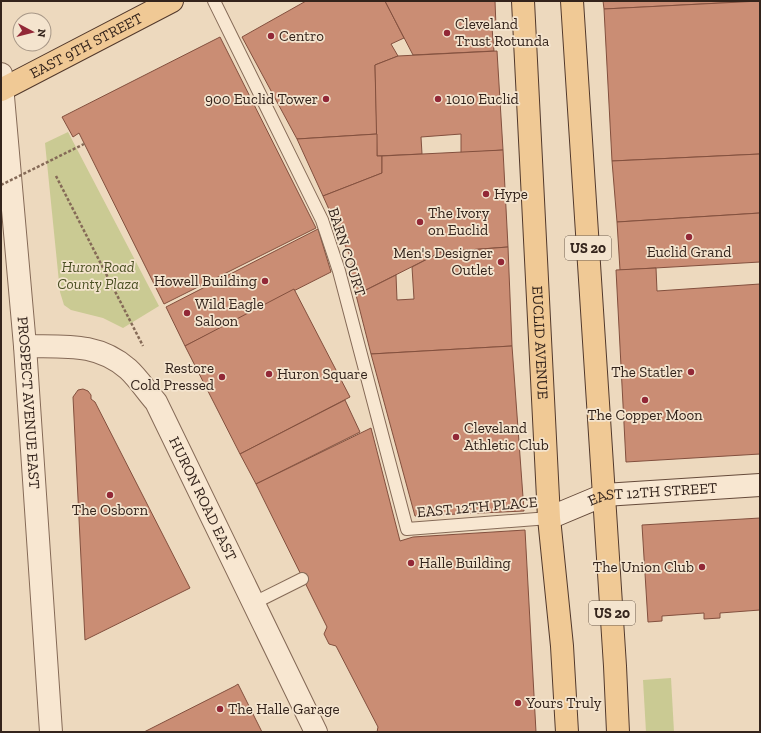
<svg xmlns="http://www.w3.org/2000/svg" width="761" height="733" viewBox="0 0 761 733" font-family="'Zilla Slab',serif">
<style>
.green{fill:#caca93}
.building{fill:#ca8d74;stroke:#83503e}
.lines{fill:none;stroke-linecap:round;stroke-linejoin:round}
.service-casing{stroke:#856a57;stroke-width:14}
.tertiary-casing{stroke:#856a57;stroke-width:24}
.secondary-casing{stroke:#664b3b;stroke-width:24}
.primary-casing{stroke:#52392c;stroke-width:24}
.path{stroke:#856a57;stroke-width:2.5;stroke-dasharray:3 2;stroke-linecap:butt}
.service{stroke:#f8e7d1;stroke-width:12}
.tertiary{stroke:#f8e7d1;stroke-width:22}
.secondary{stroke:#f8e7d1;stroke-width:22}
.primary{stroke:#f0c995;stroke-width:22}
.path-bridge{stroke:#856a57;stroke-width:2.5;stroke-dasharray:3 2;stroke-linecap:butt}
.poi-dot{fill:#922837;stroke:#f4e4ce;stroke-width:1.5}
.labels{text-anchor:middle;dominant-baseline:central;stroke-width:3.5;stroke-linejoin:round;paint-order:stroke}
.shield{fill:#f4e4ce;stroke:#6e5e51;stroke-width:1}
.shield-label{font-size:14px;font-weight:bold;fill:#34241c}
.poi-label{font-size:15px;fill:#34241c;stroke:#f4e4ce;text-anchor:start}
.street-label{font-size:15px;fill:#34241c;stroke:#f4e4ce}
.park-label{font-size:15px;font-style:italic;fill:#4b5023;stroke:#f4e4ce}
</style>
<rect width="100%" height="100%" fill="#edd9be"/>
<!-- green -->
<g class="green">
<polygon points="68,132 159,306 123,328 103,318 71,310 64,305 60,292 45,143"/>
<polygon points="671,678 674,732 646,732 643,680"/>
</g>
<!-- building -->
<g class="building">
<polygon points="306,1 385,1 404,38 391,44 398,56 375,65 377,134 297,139 242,37"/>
<polygon points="385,1 495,1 496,27 492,28 494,51 413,55"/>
<polygon points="603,1 760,1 604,9"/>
<polygon points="760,1 760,154 612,161 604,9"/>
<polygon points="220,37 316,228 164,304 79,133 73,137 62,117"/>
<polygon points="497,51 503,150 461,153 461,134 421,137 422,154 377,156 375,65 398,56"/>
<polygon points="377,134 377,156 382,156 382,173 323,196 297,139"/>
<polygon points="503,150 508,247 441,252 356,295 349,266 353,263 323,196 382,173 382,156"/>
<polygon points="760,154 760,213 617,222 612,161"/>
<polygon points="760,213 760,262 620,270 617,222"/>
<polygon points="318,229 331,272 185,346 166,307"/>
<polygon points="508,247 512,346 371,354 356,295 396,275 397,300 414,299 412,267 441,252"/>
<polygon points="656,268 657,291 760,284 760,454 626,462 616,270"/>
<polygon points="294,289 350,397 240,454 185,346"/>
<polygon points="512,346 524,511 415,516 371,354"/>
<polygon points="83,389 88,391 91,395 91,399 95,402 190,588 85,640 73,397 78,390"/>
<polygon points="345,400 360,432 256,484 240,454"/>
<polygon points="371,428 400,541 413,537 525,530 536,732 377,732 378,727 336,646 329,644 324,634 327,627 256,484"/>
<polygon points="760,518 760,610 720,613 720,618 704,619 704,613 662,616 662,621 648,622 642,525"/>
<polygon points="238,684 262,732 144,732 235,686"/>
</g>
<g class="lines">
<defs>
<g id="service">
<polyline points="214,1 322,220 339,271 407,529 549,518"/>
<polyline points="254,603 302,579"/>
</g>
<g id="tertiary">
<path id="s1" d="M1 74 25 346 51 732"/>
<path id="s2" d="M25 346C64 347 97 342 128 369 138 378 147 392 156 402L316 732"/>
</g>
<g id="secondary">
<path id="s3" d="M549 518 604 495 760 485"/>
</g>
<g id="primary">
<path id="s4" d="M523 1 549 518 562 646 567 732"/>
<polyline points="572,1 615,666 618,732"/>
<path id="s5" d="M1 90 172 1"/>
</g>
</defs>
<!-- service casing -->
<use href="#service" class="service-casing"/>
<!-- tertiary casing -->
<use href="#tertiary" class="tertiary-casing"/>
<!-- secondary casing -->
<use href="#secondary" class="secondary-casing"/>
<!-- primary casing -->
<use href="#primary" class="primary-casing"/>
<!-- path -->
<polyline class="path" points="56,176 143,346"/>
<!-- service -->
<use href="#service" class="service"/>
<!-- tertiary -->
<use href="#tertiary" class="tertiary"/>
<!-- secondary -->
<use href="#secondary" class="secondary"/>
<!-- primary -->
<use href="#primary" class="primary"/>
<!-- path-bridge -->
<polyline class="path-bridge" points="1,185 84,144"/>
</g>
<!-- markers -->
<g class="poi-dot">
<circle cx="447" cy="33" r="4"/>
<circle cx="271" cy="36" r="4"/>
<circle cx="326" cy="99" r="4"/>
<circle cx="438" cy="99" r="4"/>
<circle cx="486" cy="194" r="4"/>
<circle cx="420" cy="222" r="4"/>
<circle cx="689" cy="237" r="4"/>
<circle cx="501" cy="262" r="4"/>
<circle cx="265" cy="281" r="4"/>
<circle cx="187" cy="313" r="4"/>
<circle cx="691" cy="372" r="4"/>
<circle cx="269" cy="374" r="4"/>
<circle cx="222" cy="377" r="4"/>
<circle cx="645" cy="400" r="4"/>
<circle cx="456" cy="437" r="4"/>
<circle cx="110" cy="495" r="4"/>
<circle cx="411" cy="563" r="4"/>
<circle cx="702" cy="567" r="4"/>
<circle cx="518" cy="703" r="4"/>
<circle cx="220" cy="709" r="4"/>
</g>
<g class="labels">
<!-- shield labels -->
<g class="shield">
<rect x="565" y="236" width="46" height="24" rx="3"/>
<rect x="589" y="601" width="46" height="24" rx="3"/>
</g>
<g class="shield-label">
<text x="588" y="248">US 20</text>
<text x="612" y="613">US 20</text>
</g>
<!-- poi labels -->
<g class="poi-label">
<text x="455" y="24">Cleveland<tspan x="455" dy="17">Trust Rotunda</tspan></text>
<text x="279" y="36">Centro</text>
<text x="318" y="99" text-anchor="end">900 Euclid Tower</text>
<text x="446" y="99">1010 Euclid</text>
<text x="494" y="194">Hype</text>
<text x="428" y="213">The Ivory<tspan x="428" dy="17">on Euclid</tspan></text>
<text x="689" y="252" text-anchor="middle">Euclid Grand</text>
<text x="493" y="253" text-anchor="end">Men's Designer<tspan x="493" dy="17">Outlet</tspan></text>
<text x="257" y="281" text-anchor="end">Howell Building</text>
<text x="195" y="304">Wild Eagle<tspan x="195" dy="17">Saloon</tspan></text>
<text x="214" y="368" text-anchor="end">Restore<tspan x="214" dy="17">Cold Pressed</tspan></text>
<text x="683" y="372" text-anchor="end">The Statler</text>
<text x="277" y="374">Huron Square</text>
<text x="645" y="415" text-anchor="middle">The Copper Moon</text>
<text x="464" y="428">Cleveland<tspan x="464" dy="17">Athletic Club</tspan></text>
<text x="110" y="510" text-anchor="middle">The Osborn</text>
<text x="419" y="563">Halle Building</text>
<text x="694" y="567" text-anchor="end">The Union Club</text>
<text x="526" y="703">Yours Truly</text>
<text x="228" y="709">The Halle Garage</text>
</g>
<!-- street labels -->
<g class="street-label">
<text stroke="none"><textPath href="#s5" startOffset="96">EAST 9TH STREET</textPath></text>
<text transform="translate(347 252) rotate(72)">BARN COURT</text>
<text stroke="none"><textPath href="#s4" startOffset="342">EUCLID AVENUE</textPath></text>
<text stroke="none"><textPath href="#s1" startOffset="330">PROSPECT AVENUE EAST</textPath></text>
<text stroke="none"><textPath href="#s3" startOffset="108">EAST 12TH STREET</textPath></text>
<text stroke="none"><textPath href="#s2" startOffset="259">HURON ROAD EAST</textPath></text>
<text transform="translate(477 507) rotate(-5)">EAST 12TH PLACE</text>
</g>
<!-- park labels -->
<g class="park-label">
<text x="98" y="267">Huron Road<tspan x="98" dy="17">County Plaza</tspan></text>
</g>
</g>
<!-- border -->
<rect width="761" height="733" fill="none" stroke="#34241c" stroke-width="4"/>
<!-- north arrow -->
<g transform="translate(32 32) rotate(97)"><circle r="19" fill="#f4e4ce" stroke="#a79787"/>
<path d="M0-3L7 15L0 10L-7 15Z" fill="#922837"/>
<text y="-6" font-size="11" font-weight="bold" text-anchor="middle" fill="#34241c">N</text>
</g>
</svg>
